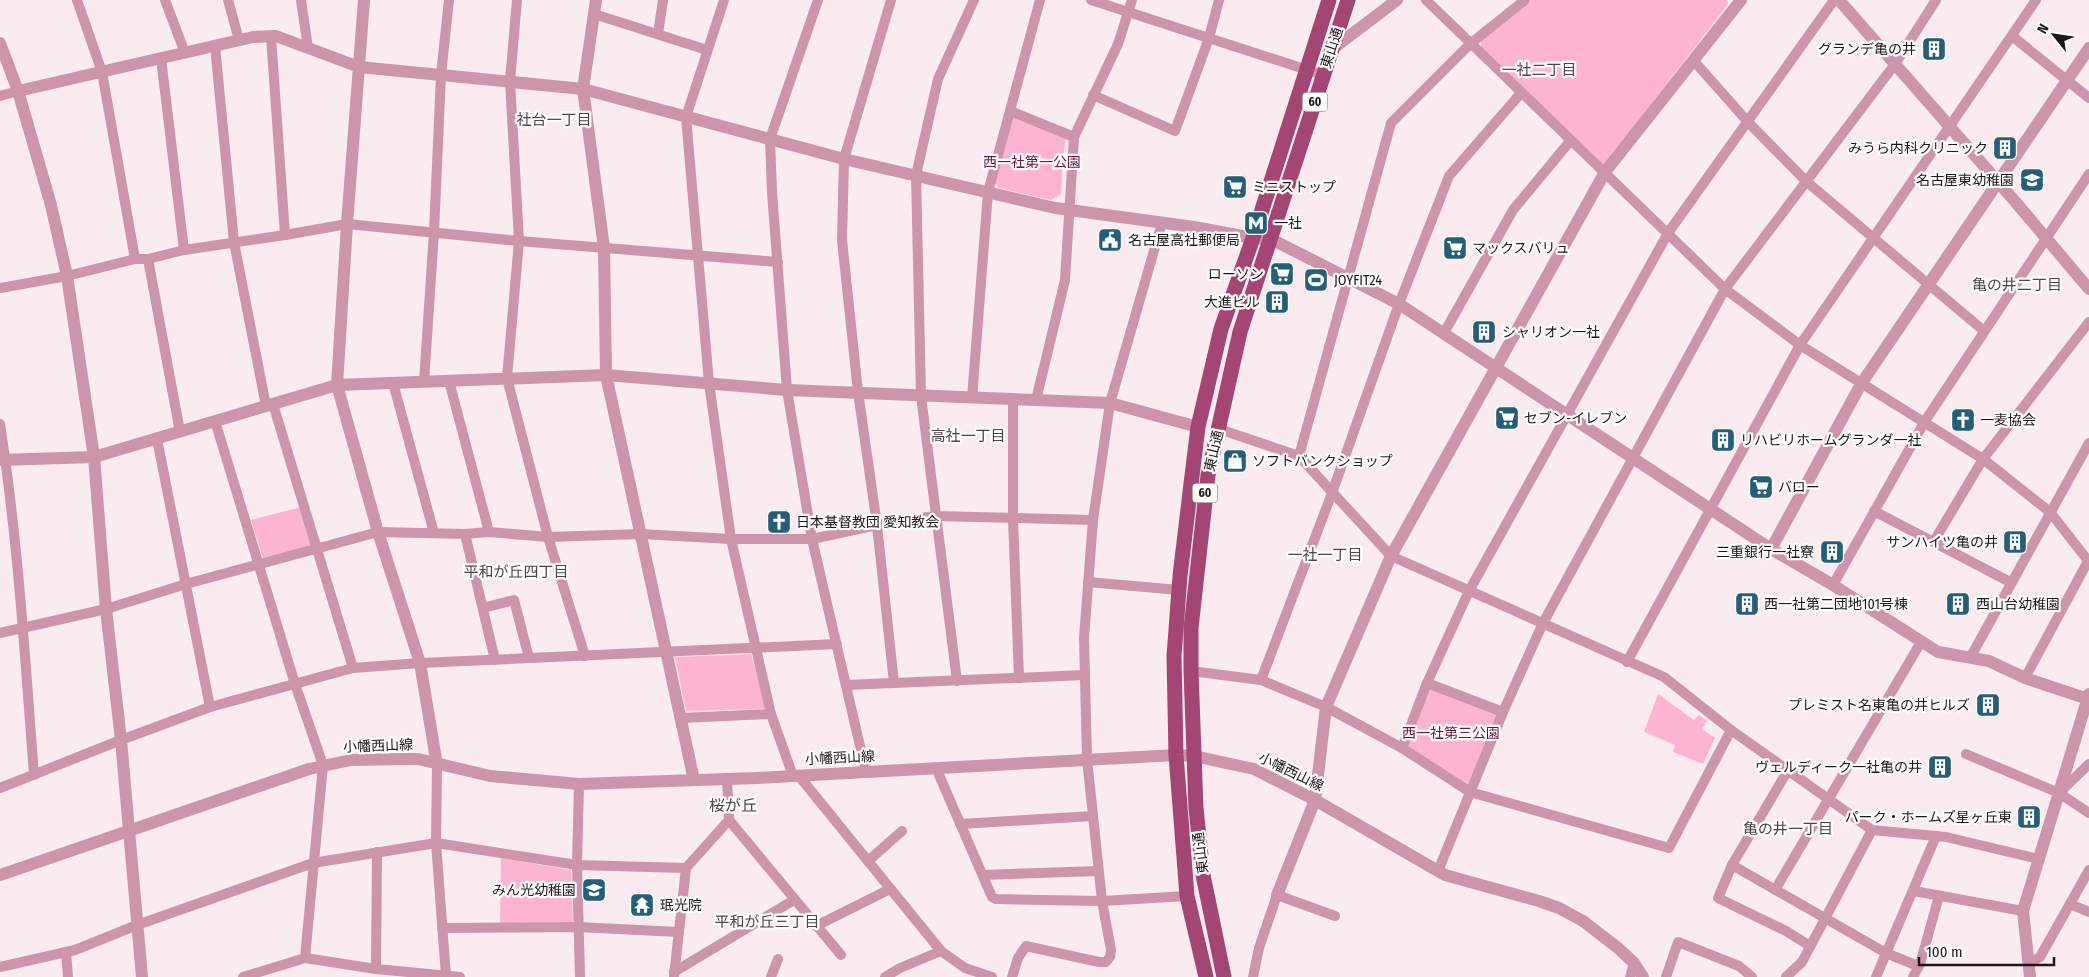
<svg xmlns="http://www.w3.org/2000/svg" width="2089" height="977" viewBox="0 0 2089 977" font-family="'Fira Sans Condensed','Noto Sans JP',sans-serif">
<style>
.green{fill:#ffb3d3}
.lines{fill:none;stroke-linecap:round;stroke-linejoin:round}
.minor{stroke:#cc95ac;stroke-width:10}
.tertiary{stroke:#cc95ac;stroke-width:12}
.primary{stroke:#a44673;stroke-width:15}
.labels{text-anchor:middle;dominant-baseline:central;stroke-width:4.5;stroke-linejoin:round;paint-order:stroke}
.shield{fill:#fffcfd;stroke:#605c5d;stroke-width:1}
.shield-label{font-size:12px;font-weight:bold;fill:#1c1719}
.street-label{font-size:14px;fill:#1c1719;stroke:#fffcfd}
.poi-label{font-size:14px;fill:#1c1719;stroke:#fffcfd;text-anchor:start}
.park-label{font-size:14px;fill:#6c1544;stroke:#fffcfd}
.neighbourhood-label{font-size:15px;fill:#504449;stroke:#fffcfd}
.quarter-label{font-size:16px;fill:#504449;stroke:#fffcfd}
</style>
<rect width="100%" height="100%" fill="#faebf0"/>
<!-- green -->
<g class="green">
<polygon points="1531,0 1727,0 1728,4 1605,164 1601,164 1481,48 1481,41"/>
<polygon points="1011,117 1066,137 1063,156 1061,194 1051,200 999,188 994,182"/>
<polygon points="301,507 313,546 263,558 251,520"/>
<polygon points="751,654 768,709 686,711 675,657"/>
<polygon points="1433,687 1496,712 1497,717 1469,786 1406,748 1428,689"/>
<polygon points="1658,694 1694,720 1699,715 1707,721 1702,729 1715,738 1703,764 1673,752 1675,745 1644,732"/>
<polygon points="501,858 571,870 573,922 500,923"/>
</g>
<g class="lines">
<!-- minor -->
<g class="minor">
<polyline points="77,0 102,72 135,259"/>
<polyline points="165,0 185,53"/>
<polyline points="228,0 239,40"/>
<polyline points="301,0 308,48"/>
<polyline points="517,0 510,81 519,241 507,378 548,537 585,656"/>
<polyline points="724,0 686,117 709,383 731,539 771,714 793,776"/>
<polyline points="818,0 770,139 772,192 787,390 812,539 866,772"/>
<polyline points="891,0 844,159 842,240 858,392 877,525 894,683"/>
<polyline points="1091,0 1323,75"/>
<polyline points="1426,0 1725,289 1800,345 1983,459 2050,512 2089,562"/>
<polyline points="1525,0 1470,44 1391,123 1299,456 1391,556 1664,677 1731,730 1872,830 1946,837 2039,859"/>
<polyline points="594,14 707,50"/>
<polyline points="658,34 663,0"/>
<polyline points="271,36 285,235"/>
<polyline points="2012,36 2089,98"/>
<polyline points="215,46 234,242 266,406"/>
<polyline points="161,58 184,250"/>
<polyline points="1693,60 1748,122 1807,182 1984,331"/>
<polyline points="1093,95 1175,131 1209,38 1219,0"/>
<polyline points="0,96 18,91"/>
<polyline points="1010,111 1074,137"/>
<polyline points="148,259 180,432"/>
<polyline points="0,288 67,276 135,259 148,259 184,250 285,235 347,224 519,241 778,262"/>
<polyline points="1444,333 1513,210 1571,140"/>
<polyline points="449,381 489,532"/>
<polyline points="424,382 434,232 441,75 449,0"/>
<polyline points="393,383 434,533"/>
<polyline points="972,398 988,192 1040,0"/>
<polyline points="1013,399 1013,518 1019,678"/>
<polyline points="1036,400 1065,280 1074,137 1118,44 1132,0"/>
<polyline points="273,404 353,668"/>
<polyline points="215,421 295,684 323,765 305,958"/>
<path d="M0 424C18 540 25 658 34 775"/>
<polyline points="1219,429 1299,456"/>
<polyline points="157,439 210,707"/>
<polyline points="1874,511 2010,582"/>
<polyline points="465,534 495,660"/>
<polyline points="1934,541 1983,459 2089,322"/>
<polyline points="1088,582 1179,590"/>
<polyline points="1833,585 1925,421 2089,174"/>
<polyline points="483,608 514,600 529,658"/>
<polyline points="0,633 106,609 186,584 378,532 465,534 489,532 548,537 641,534 731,539 812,539 877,525 935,516 1093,520"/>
<polyline points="1970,658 2089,443"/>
<polyline points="1627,662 1800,345 2036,0"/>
<polyline points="1191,671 1261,680 1326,707 1402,748 1470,792 1669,848 1731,730"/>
<polyline points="2025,678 2088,561"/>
<polyline points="1261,680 1332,493 1399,304 1449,176 1521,93"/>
<polyline points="957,681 921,396 916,175 938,79 974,0"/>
<polyline points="1427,683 1503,712"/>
<polyline points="846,685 1085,675"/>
<polyline points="681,718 771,714"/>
<polyline points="1402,748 1427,683 1469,591 1668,233 1834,0"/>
<polyline points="1966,754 2059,793 2089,813"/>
<polyline points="437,765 436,843 446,976"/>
<polyline points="936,768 992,897 996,899 1102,901 1187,896"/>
<polyline points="1788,770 1732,865 1886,953 1918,966"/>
<polyline points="799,776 941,951 965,968 992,977"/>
<polyline points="579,784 577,865 580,977"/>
<polyline points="0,788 121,740 210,707 353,668 420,663 837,644"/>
<polyline points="2059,793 2089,764"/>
<polyline points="729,820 841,955"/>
<polyline points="960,824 1093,816"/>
<polyline points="868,861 902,831"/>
<polyline points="1732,865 1718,898 1786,931 1810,946"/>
<polyline points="1438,871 1503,712 1543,623 1725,289 1895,64 1936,0"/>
<polyline points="983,875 1098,871"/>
<polyline points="1775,890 1921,642"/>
<polyline points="1914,891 2023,911"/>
<polyline points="2070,904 2089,912"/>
<polyline points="816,926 890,889"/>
<polyline points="442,928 578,927 679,932"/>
<polyline points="66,952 68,977"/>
<polyline points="2028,964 2040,957 2089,870"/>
<polyline points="0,967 75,950 137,925 313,863 436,843 577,865 686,868 729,820 727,779"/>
<polyline points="376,969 377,852"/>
<polyline points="674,972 794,900"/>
<polyline points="674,976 686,868"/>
<polyline points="243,977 305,958 376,969 460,977"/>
<polyline points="771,977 778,959"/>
<polyline points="885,977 900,968 941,951"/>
<polyline points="1012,977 1018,958 1026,946 1099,962 1106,962 1110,957 1111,950 1102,901 1087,759 1084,638 1093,520 1110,403 1162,223"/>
<polyline points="1253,977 1259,948 1277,895 1335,916"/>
<polyline points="1630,977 1634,963"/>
<polyline points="1666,977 1678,942 1739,966 1752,977"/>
<polyline points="1786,977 1802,962 1872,830"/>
<polyline points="1876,977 1936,836"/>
<polyline points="1913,977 1920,964 1939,896"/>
</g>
<!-- tertiary -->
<g class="tertiary">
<polyline points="364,0 347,224 337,385 378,532 420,663 437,765"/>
<polyline points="596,0 583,89 604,248 606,375 694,780"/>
<polyline points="1839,0 2013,199 2089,289"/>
<polyline points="0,43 18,91 51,205 67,276 94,457 106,609 121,740 142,977"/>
<polyline points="1331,50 1397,0"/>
<polyline points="18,91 253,37 276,36 359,67 583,89 844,159 1055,208 1194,227 1253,238 1271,239 1399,304 1771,549 1833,585 1938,652 1989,661 2025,678 2088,699"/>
<polyline points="0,460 94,457 337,385 606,375 787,390 1110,403 1198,427"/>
<polyline points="1771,549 1861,384 2089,48"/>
<polyline points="0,875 309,769 351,760 406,759 418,759 490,776 579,784 757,778 1176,755 1194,756 1254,769 1315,800 1445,875 1539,901 1559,908 1583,921 1618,948 1634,963 1643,977"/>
<polyline points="1277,895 1315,800 1326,707 1391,556 1605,172 1741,0"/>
<polyline points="2030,977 2023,911 2089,694"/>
</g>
<!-- primary -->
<g class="primary">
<polyline points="1206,977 1187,896 1176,755 1174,656 1180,576 1191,484 1198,427 1221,329 1253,238 1329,0"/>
<polyline points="1224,977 1203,875 1196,808 1191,671 1191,628 1208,475 1240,332 1348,0"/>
</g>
</g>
<!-- icons -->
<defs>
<symbol id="building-square" viewBox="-11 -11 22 22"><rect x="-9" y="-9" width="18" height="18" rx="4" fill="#245e77" stroke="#fffcfd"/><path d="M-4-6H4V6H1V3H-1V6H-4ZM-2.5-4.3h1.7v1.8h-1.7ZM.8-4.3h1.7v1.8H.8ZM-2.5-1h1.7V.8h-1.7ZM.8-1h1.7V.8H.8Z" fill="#fff"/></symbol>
<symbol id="school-square" viewBox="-11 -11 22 22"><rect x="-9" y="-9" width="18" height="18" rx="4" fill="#245e77" stroke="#fffcfd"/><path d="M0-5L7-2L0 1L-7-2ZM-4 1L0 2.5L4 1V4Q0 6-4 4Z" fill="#fff"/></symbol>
<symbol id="supermarket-square" viewBox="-11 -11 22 22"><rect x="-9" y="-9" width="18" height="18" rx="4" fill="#245e77" stroke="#fffcfd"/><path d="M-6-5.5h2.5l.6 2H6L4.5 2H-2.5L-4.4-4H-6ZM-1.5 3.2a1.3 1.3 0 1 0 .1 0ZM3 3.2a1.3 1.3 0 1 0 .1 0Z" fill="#fff"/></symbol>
<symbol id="metro-square" viewBox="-11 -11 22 22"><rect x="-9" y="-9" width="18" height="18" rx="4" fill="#245e77" stroke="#fffcfd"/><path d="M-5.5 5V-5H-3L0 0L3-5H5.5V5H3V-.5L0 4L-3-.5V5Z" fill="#fff"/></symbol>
<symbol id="civic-square" viewBox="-11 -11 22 22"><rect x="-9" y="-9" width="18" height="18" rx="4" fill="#245e77" stroke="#fffcfd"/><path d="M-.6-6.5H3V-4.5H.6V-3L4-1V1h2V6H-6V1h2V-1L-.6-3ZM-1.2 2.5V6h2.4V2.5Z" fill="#fff"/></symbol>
<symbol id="stadium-square" viewBox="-11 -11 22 22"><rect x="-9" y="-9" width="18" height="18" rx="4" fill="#245e77" stroke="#fffcfd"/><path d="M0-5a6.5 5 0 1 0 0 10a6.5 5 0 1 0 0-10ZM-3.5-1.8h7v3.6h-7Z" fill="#fff"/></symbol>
<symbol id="church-square" viewBox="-11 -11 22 22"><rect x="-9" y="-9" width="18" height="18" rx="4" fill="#245e77" stroke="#fffcfd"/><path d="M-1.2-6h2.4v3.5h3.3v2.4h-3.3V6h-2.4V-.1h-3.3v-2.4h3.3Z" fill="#fff"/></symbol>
<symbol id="shop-square" viewBox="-11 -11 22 22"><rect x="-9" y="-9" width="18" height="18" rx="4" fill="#245e77" stroke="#fffcfd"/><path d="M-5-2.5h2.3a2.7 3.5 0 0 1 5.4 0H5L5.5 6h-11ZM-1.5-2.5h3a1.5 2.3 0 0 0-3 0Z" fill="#fff"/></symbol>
<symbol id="temple-square" viewBox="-11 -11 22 22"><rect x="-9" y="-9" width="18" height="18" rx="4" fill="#245e77" stroke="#fffcfd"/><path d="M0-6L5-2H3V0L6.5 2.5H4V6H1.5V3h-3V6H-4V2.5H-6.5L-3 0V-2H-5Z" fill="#fff"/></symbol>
</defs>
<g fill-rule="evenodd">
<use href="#building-square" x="1920" y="35" width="28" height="28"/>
<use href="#building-square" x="1991" y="134" width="28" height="28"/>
<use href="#school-square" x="2018" y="166" width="28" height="28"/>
<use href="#supermarket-square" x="1221" y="173" width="28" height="28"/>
<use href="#metro-square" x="1242" y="209" width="28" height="28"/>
<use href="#civic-square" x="1096" y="226" width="28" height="28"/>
<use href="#supermarket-square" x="1441" y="234" width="28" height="28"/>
<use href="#supermarket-square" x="1268" y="260" width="28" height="28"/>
<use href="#stadium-square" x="1302" y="266" width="28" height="28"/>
<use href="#building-square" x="1263" y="288" width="28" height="28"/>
<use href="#building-square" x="1470" y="318" width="28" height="28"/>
<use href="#supermarket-square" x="1493" y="404" width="28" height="28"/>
<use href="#church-square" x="1949" y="406" width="28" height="28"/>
<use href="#building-square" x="1709" y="426" width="28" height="28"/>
<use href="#shop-square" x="1221" y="447" width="28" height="28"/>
<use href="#supermarket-square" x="1747" y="473" width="28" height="28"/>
<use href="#church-square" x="765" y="508" width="28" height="28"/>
<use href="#building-square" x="2001" y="528" width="28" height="28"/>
<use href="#building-square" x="1818" y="538" width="28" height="28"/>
<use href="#building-square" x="1733" y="590" width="28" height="28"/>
<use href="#building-square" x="1944" y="590" width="28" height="28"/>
<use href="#building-square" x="1974" y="691" width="28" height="28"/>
<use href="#building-square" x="1926" y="753" width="28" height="28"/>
<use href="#building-square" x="2015" y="803" width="28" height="28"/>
<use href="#school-square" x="580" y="876" width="28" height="28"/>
<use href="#temple-square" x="628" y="891" width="28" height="28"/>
</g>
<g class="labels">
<!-- shield labels -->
<g class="shield">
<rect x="1302.5" y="92.5" width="25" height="19" rx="4"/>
<rect x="1192.5" y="483.5" width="25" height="19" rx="4"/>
</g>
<g class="shield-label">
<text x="1315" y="102">60</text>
<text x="1205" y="493">60</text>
</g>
<!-- street labels -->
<g class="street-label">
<text transform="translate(1332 48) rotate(-72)">東山通</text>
<text transform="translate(1214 451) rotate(-77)">東山通</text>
<text transform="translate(378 746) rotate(-2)">小幡西山線</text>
<text transform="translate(840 758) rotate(-3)">小幡西山線</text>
<text transform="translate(1291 772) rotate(26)">小幡西山線</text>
<text transform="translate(1201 853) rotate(-97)">東山通</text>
</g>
<!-- poi labels -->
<g class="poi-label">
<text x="1916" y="49" text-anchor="end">グランデ亀の井</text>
<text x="1988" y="148" text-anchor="end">みうら内科クリニック</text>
<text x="2014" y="180" text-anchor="end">名古屋東幼稚園</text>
<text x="1252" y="187">ミニストップ</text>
<text x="1274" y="223">一社</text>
<text x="1128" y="240">名古屋高社郵便局</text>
<text x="1472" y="248">マックスバリュ</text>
<text x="1264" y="274" text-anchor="end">ローソン</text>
<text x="1334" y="280">JOYFIT24</text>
<text x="1260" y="302" text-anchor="end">大進ビル</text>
<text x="1502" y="332">シャリオン一社</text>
<text x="1524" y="418">セブン-イレブン</text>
<text x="1980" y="420">一麦協会</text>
<text x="1740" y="440">リハビリホームグランダ一社</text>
<text x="1252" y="461">ソフトバンクショップ</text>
<text x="1778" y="487">バロー</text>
<text x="796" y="522">日本基督教団 愛知教会</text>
<text x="1998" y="542" text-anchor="end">サンハイツ亀の井</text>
<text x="1814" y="552" text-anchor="end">三重銀行一社寮</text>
<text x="1764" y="604">西一社第二団地101号棟</text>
<text x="1976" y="604">西山台幼稚園</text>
<text x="1970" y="705" text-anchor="end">プレミスト名東亀の井ヒルズ</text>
<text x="1922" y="767" text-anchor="end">ヴェルディーク一社亀の井</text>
<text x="2012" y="817" text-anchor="end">パーク・ホームズ星ヶ丘東</text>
<text x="576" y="890" text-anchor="end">みん光幼稚園</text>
<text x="660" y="905">珉光院</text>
</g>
<!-- park labels -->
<g class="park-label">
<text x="1032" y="162">西一社第一公園</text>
<text x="1451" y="733">西一社第三公園</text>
</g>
<!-- neighbourhood labels -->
<g class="neighbourhood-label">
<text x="1539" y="70">一社二丁目</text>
<text x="554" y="120">社台一丁目</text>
<text x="2017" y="285">亀の井二丁目</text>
<text x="968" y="436">高社一丁目</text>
<text x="1325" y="555">一社一丁目</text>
<text x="516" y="572">平和が丘四丁目</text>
<text x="1788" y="829">亀の井一丁目</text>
<text x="767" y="922">平和が丘三丁目</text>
</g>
<!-- quarter labels -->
<g class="quarter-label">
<text x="733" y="805">桜が丘</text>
</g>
</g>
<!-- north arrow -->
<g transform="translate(2054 35) rotate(300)" stroke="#fffcfd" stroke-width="4" paint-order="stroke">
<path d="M0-4L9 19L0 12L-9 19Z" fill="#1c1719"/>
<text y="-8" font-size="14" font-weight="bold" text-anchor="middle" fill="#1c1719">N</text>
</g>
<!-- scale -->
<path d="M1919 957v8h135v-8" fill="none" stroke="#1c1719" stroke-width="2.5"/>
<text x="1926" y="957" font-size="15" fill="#1c1719" stroke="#fffcfd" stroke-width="4" paint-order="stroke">100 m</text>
</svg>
